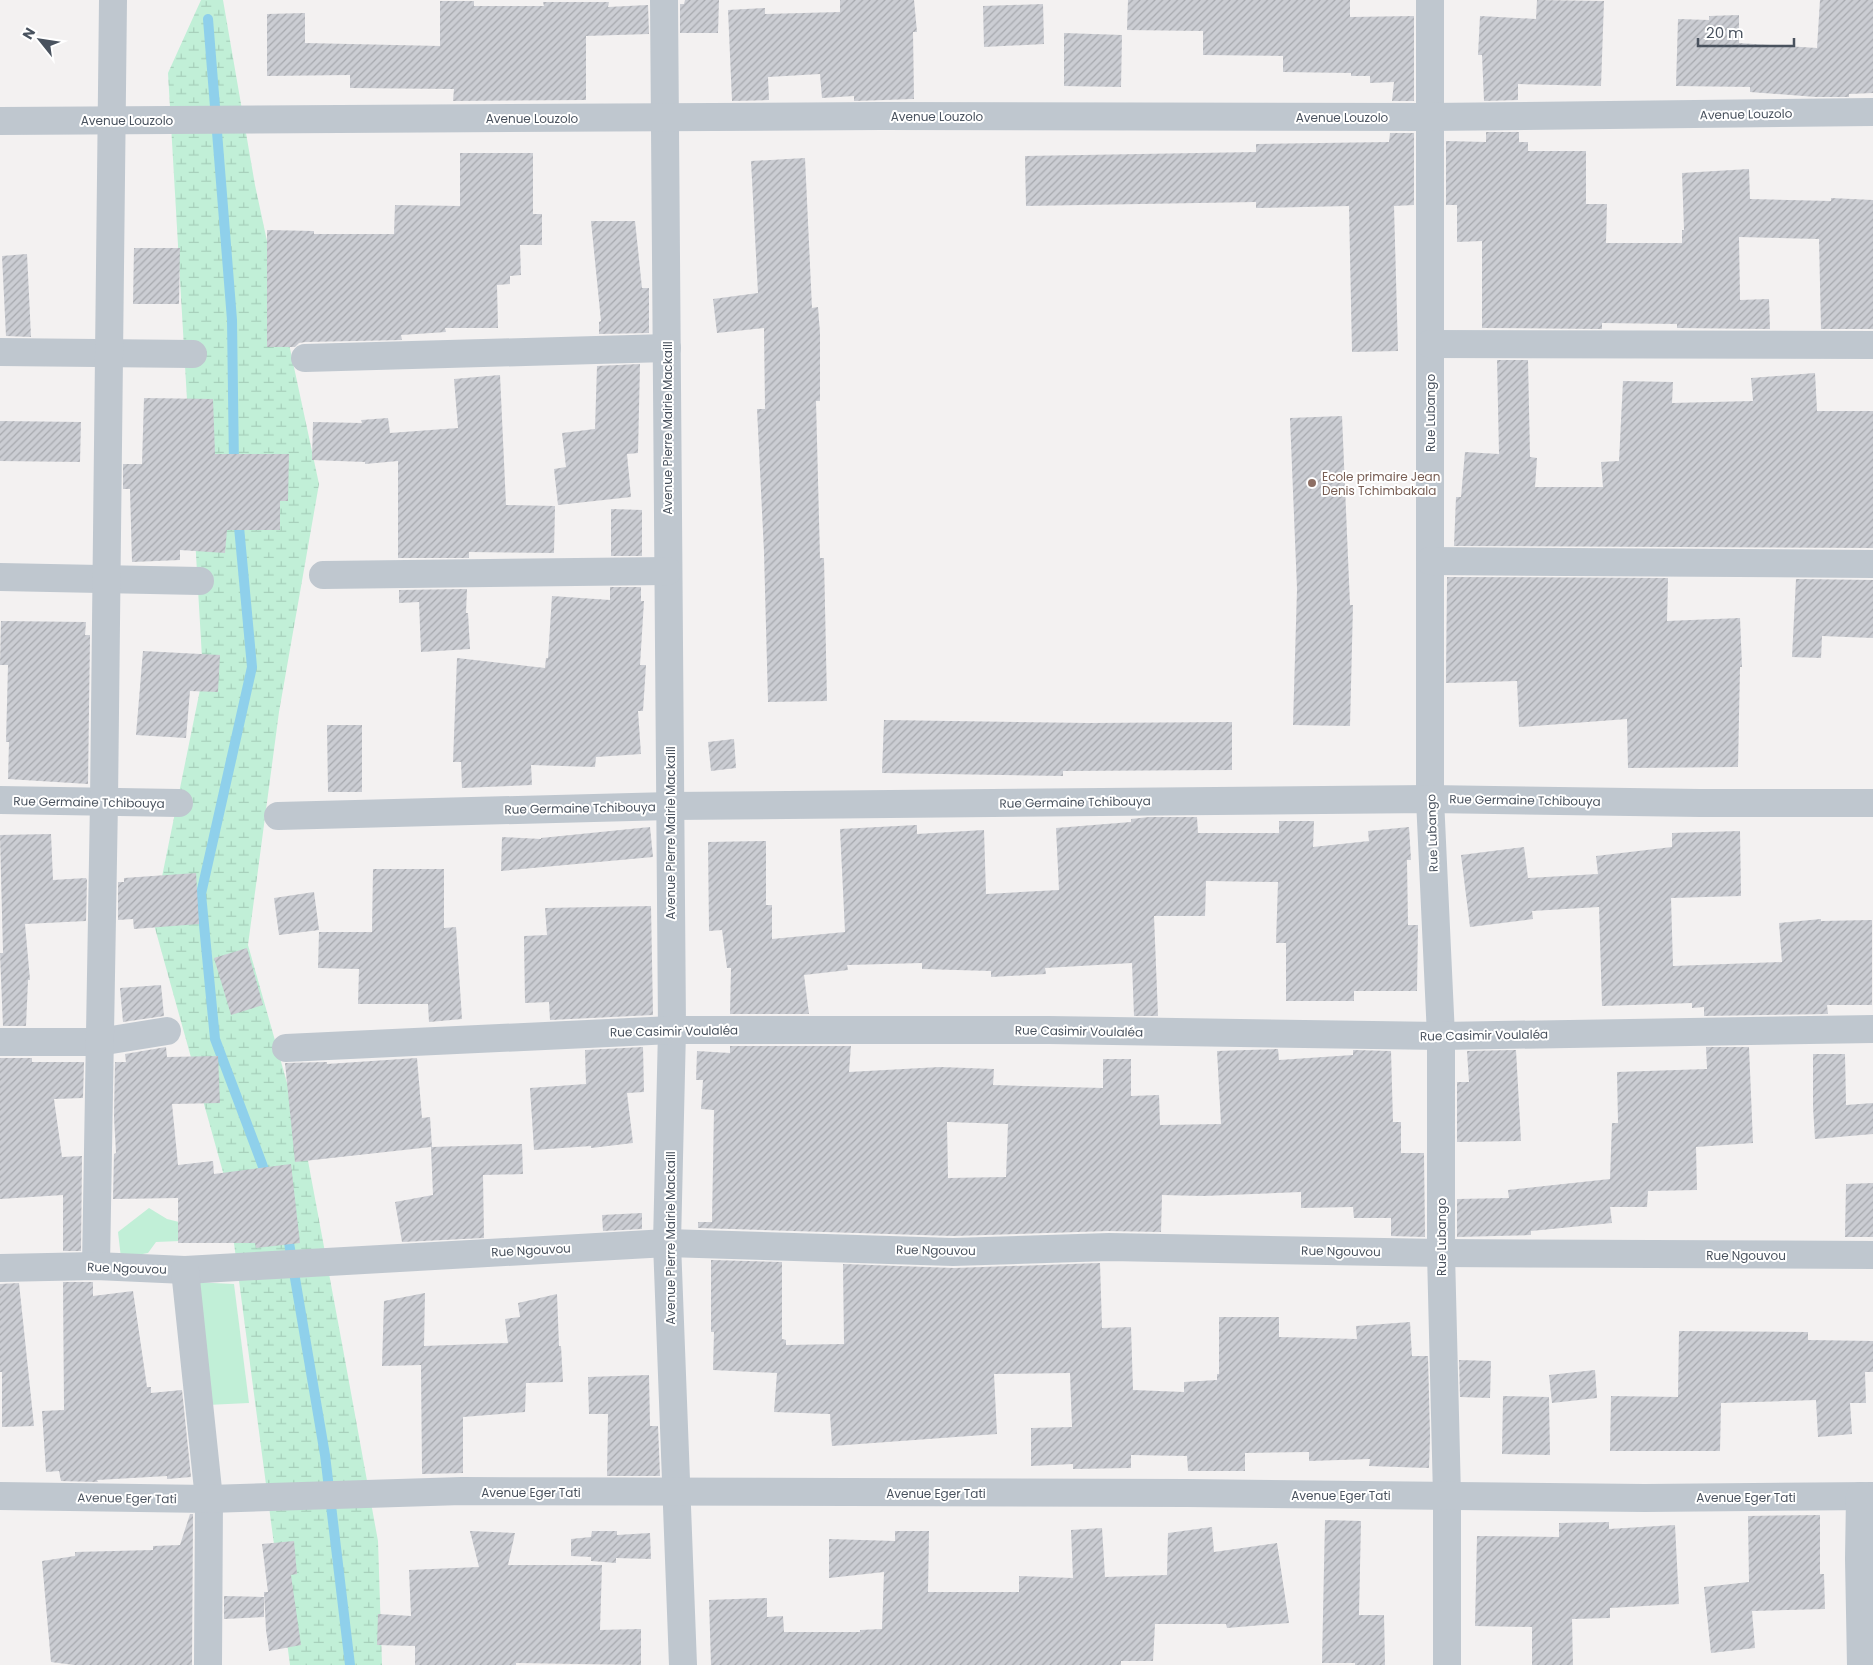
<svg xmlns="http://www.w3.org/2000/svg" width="1873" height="1665" viewBox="0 0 1873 1665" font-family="Poppins,sans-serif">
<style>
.green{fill:#c1efd7}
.wetland{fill:url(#wetland-marsh)}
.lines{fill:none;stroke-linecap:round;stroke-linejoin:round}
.stream{stroke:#8fd0eb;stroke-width:10}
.building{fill:url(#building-hatch);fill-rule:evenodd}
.street{stroke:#bfc7cf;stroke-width:28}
.education-dot{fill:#8d6e63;stroke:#fff;stroke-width:2}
.labels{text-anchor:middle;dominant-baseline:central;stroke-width:4;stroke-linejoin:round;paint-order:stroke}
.street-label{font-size:12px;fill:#49525e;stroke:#fff}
.education-label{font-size:12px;fill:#785e54;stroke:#fff;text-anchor:start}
</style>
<defs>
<pattern id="wetland-marsh" width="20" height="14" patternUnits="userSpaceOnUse" patternTransform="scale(1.25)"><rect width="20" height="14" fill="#c1efd7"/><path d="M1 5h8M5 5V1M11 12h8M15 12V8" fill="none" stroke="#a7cfbb"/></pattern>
<pattern id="building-hatch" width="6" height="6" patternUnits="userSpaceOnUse" patternTransform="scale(1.25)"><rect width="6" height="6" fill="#cbcdd3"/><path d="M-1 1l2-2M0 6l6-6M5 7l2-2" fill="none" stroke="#a7a9ae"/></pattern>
</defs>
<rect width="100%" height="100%" fill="#f3f1f1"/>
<!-- green -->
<g class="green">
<polygon points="149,1208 167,1219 183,1223 180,1241 156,1242 148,1253 121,1258 118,1232"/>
<polygon points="192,1282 234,1284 249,1403 207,1405"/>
</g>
<!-- wetland -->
<polygon class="wetland" points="201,0 223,0 255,185 319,484 279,712 248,945 306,1150 343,1349 378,1541 382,1665 290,1665 226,1183 153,921 203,675 168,73"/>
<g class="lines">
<!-- stream -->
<g class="stream">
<polyline points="208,19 232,320 234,467"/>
<polyline points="238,516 252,667 201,894 215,1039 268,1180"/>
<polyline points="287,1231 325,1455 350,1665"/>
</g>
</g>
<!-- building -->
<g class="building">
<polygon points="685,0 719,0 718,33 680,33 680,4 684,4"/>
<polygon points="840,0 914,0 917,32 913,32 914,99 854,101 854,96 822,98 820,74 768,77 769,100 732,101 728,10 765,8 765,14 840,12"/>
<polygon points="1128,0 1350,0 1350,17 1414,16 1414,101 1392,101 1394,82 1370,83 1370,76 1351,76 1351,73 1283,72 1283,56 1203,55 1203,31 1127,30"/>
<polygon points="1537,0 1604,1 1601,86 1518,84 1518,100 1484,101 1482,55 1478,55 1480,16 1536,19"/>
<polygon points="1820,0 1873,0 1873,93 1849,94 1849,97 1816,97 1750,92 1750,87 1676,86 1678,19 1709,20 1709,16 1739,15 1739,43 1817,48"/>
<polygon points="440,1 474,1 474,6 544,6 543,2 609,2 608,7 648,5 649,34 586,36 586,100 453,101 454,89 350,88 350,75 267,76 267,14 305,13 305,43 440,46"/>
<polygon points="1043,4 1044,44 984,47 983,6"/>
<polygon points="1064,33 1122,35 1121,87 1064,86"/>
<polygon points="1486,132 1519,132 1519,142 1528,142 1528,151 1586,151 1586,204 1607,204 1606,243 1682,243 1682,230 1684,230 1682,173 1749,169 1750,199 1831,201 1831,198 1873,200 1873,329 1821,329 1819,239 1739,237 1740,300 1769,299 1770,329 1677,328 1677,324 1602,323 1602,329 1482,328 1482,241 1457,242 1457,205 1446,205 1446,141 1486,142"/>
<polygon points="1390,133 1414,133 1414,205 1394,206 1398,351 1352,352 1349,206 1256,208 1256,202 1026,206 1025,156 1256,152 1256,144 1389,142"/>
<polygon points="460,153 533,153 533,214 542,214 542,245 520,245 521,275 510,276 510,284 497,285 498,328 445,328 446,332 401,335 402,340 305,342 299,343 295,347 267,347 267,230 314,231 314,234 394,234 395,205 460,206"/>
<polygon points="805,158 812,308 818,307 820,333 820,401 816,401 820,558 824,558 827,701 768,702 764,552 757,409 765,409 764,328 717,333 713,299 758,293 751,161"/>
<polygon points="591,221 635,221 642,288 649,288 649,333 599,334 599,322 601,321"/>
<polygon points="134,248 180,248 179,304 133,304"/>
<polygon points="27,254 31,337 6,336 2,256"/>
<polygon points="1497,360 1528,360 1530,457 1537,458 1535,487 1603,487 1601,462 1619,461 1623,381 1673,382 1672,403 1753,401 1751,378 1815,373 1817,411 1873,411 1873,548 1454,546 1456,497 1461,497 1465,452 1499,454"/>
<polygon points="640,364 638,453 627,454 631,497 558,505 554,469 566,467 562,433 595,429 597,366"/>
<polygon points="500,375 506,505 555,506 554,553 469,552 469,558 398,558 398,461 365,464 365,462 312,460 313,422 362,423 361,420 388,418 390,433 458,428 454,379"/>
<polygon points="144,398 213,399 215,454 289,454 288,501 280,501 280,530 227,530 225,553 180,550 180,560 132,562 130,489 123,489 123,464 142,464"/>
<polygon points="1342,416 1350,605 1353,605 1350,726 1293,725 1297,589 1290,418"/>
<polygon points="0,421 81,422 80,462 0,461"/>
<polygon points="611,509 642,510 642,556 611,556"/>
<polygon points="1447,577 1668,578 1667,621 1740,618 1742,667 1740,667 1738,767 1628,768 1627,719 1519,727 1517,681 1446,683"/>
<polygon points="1796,579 1873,580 1873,638 1822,636 1821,658 1792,657"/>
<polygon points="610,587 641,587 641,601 644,601 640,665 646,665 643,711 638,711 641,754 596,757 595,767 531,765 532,785 462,788 461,762 453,762 457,658 545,668 546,658 548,658 552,596 610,600"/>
<polygon points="467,589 466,613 468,613 470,649 421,652 419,602 399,603 399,590"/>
<polygon points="1,621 86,622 85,635 90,635 88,784 8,779 9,742 6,742 8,665 0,665"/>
<polygon points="143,651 220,655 218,692 190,691 186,738 136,735"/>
<polygon points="884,720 1089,723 1232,722 1232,770 1063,771 1063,776 882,773"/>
<polygon points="327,725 362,725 362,792 328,792"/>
<polygon points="734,739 736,768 711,771 708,742"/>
<polygon points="1149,817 1197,817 1198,833 1279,833 1279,821 1314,821 1313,847 1369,841 1368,831 1409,827 1411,860 1407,860 1408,925 1418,925 1417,991 1354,991 1354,1001 1286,1001 1286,943 1276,943 1278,882 1206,881 1205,916 1154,916 1158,1016 1134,1016 1132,963 1045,968 1046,974 991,977 991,971 922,969 922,963 847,965 848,970 804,975 809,1014 730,1014 731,968 727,968 722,930 709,931 708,842 766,841 766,905 772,905 772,939 845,932 840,829 917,825 917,834 984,830 986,894 1059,890 1056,828 1131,822 1131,819"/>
<polygon points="650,827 653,857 501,871 502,837 541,839 541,838"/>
<polygon points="1740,831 1741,896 1671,898 1673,966 1782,962 1779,923 1821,919 1821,921 1872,920 1872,1005 1827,1005 1828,1014 1704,1016 1704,1007 1692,1008 1692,1003 1602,1006 1599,907 1532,911 1533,919 1470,927 1461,855 1524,847 1528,878 1598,874 1596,856 1672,847 1672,833"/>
<polygon points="51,834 53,880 86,878 87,880 86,921 25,924 30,980 28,980 26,1026 3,1026 0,953 3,953 0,835"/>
<polygon points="373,869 444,869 444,928 456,927 462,1019 429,1022 428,1004 358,1004 359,969 318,968 319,932 372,932"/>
<polygon points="196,873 199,924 134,929 133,919 118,920 118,882 124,882 124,878"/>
<polygon points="314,892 319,930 279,935 274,898"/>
<polygon points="651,906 653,1015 550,1020 549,1002 525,1003 524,936 547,935 545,908"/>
<polygon points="247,948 263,1005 231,1015 214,958"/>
<polygon points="161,985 164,1016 123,1022 120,988"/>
<path d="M730 1046H851L849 1072 940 1067 994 1069 993 1085 1103 1088V1059H1131V1096L1159 1095 1160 1125 1221 1124 1217 1051 1278 1049 1279 1060 1353 1055V1050L1391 1051 1393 1122H1401V1153H1424L1425 1237 1391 1236V1218H1354L1353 1207 1301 1208V1192L1204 1196 1162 1195 1161 1232 1108 1231 953 1236 698 1228V1222H712L714 1110 701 1109 703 1080H696L697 1051 730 1053ZM947 1122 1008 1124 1006 1177 948 1178Z"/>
<polygon points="166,1047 167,1057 218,1056 220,1103 172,1104 178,1165 213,1161 214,1174 291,1164 300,1243 256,1248 255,1243 178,1243 178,1198 113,1199 114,1154 116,1153 114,1117 115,1062 126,1062 125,1054"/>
<polygon points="643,1047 644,1092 627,1093 633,1143 591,1148 591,1146 534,1150 530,1088 586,1084 585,1050"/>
<polygon points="1706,1047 1749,1047 1753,1143 1696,1147 1697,1190 1648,1191 1647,1207 1610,1207 1612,1223 1531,1231 1531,1235 1457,1237 1457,1199 1509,1198 1508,1190 1610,1179 1612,1123 1618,1123 1617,1072 1707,1069"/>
<polygon points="1516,1050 1521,1141 1457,1142 1457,1082 1469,1082 1467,1051"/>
<polygon points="1813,1054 1845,1054 1846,1105 1873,1103 1873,1134 1815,1139 1813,1107"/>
<polygon points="0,1058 32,1058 32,1062 84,1062 83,1098 54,1099 62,1157 82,1156 81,1251 63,1251 63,1195 0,1199"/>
<polygon points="417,1058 422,1118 430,1117 432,1147 522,1144 523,1174 483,1175 484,1238 402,1242 395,1202 433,1195 431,1147 295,1162 285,1063 327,1062 327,1064"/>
<polygon points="1873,1183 1873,1237 1845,1237 1846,1184"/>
<polygon points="642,1213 642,1229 603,1231 602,1215"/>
<polygon points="711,1260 782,1262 782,1339 786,1340 786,1345 844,1344 843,1264 954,1268 1100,1263 1102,1328 1131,1327 1133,1390 1184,1392 1184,1382 1217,1380 1217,1374 1219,1374 1219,1317 1279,1317 1279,1337 1357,1339 1356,1326 1410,1322 1412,1356 1428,1356 1430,1436 1429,1468 1369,1466 1370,1459 1309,1461 1309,1452 1245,1453 1245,1471 1188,1471 1187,1456 1131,1455 1131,1468 1073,1469 1073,1464 1031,1466 1031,1428 1072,1427 1070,1373 994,1374 997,1434 832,1446 830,1414 774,1412 777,1373 713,1370 714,1332 711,1332"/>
<polygon points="63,1282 93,1282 93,1296 133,1291 147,1387 151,1387 151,1393 182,1390 191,1477 167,1479 167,1476 97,1480 98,1482 61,1481 59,1471 46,1472 42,1411 64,1410"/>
<polygon points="19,1283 34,1426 2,1427 2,1372 0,1372 0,1284"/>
<polygon points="425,1293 424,1346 508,1343 505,1319 520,1317 518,1303 557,1294 559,1346 561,1346 563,1382 526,1383 525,1412 463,1417 463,1473 422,1474 421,1365 382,1366 384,1301"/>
<polygon points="1679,1331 1808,1332 1808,1340 1873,1341 1873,1372 1865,1372 1866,1403 1850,1403 1852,1434 1818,1437 1816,1400 1721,1403 1720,1451 1610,1451 1611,1396 1678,1397"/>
<polygon points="1459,1360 1491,1361 1490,1398 1460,1397"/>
<polygon points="1595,1370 1597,1398 1552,1403 1549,1375"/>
<polygon points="649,1375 650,1426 658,1426 660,1476 607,1476 608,1414 589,1414 588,1377"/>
<polygon points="1503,1396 1549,1397 1550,1455 1502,1454"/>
<polygon points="190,1514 193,1514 192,1665 74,1665 51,1662 42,1561 75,1556 75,1552 153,1550 153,1546 180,1545"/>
<polygon points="1820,1515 1820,1574 1824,1574 1825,1609 1752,1611 1755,1648 1711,1653 1704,1587 1749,1582 1748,1516"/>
<polygon points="1325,1520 1361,1521 1359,1615 1384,1615 1385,1665 1355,1665 1355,1663 1322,1663"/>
<polygon points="1609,1522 1609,1529 1675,1525 1679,1604 1610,1608 1610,1618 1572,1619 1573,1665 1532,1665 1532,1627 1475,1626 1477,1536 1559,1537 1559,1523"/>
<polygon points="1212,1527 1214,1552 1277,1543 1289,1623 1227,1628 1226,1624 1155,1624 1153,1661 1121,1661 1121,1665 711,1665 709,1600 767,1598 767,1617 783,1616 784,1632 860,1632 860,1630 882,1629 884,1572 829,1578 829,1539 895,1541 895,1531 929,1531 928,1592 1019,1592 1019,1576 1073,1578 1071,1530 1102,1528 1105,1577 1167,1575 1168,1533"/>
<polygon points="470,1531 515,1533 508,1565 602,1565 600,1630 641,1629 641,1665 516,1663 516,1665 415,1665 415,1646 377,1645 378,1614 411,1616 409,1570 479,1567"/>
<polygon points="592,1531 617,1531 617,1535 650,1533 651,1559 616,1558 616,1563 591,1561 591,1557 571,1556 571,1539 591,1537"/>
<polygon points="294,1541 297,1574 291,1575 301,1645 269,1651 266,1630 264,1592 268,1592 262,1544"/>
<polygon points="224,1596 264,1597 264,1617 224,1619"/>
</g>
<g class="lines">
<!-- street -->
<g class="street">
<polyline points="664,0 672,1030 667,1243 683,1665"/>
<polyline points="1430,0 1430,799 1441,1036 1441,1253 1447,1496 1447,1665"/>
<polyline points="0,121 881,116 1429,117 1873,112"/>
<polyline points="1430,344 1873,345"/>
<polyline points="0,352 193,354"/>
<polyline points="305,358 667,348"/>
<polyline points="1430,561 1873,564"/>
<polyline points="323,575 668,571"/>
<polyline points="0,577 200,581"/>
<polyline points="0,800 179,803"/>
<polyline points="278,816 670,806 1430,799 1700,803 1873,803"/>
<polyline points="0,1042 99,1042 167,1031"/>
<polyline points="286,1048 672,1030 1049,1030 1441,1036 1873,1029"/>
<polyline points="96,1266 104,801 113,0"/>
<polyline points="0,1268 96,1266 185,1270 667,1243 953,1252 1109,1247 1441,1253 1873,1255"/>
<polyline points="185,1270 209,1499 208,1665"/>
<polyline points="0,1496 209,1499 462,1491 1187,1493 1645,1498 1873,1496"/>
<polyline points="1860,1496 1859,1559 1861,1665"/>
</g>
</g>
<!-- markers -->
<circle class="education-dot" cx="1312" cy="483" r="5"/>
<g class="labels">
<!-- street labels -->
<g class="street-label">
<text transform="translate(1746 114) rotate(-1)">Avenue Louzolo</text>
<text x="937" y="116">Avenue Louzolo</text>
<text x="1342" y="117">Avenue Louzolo</text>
<text x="532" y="118">Avenue Louzolo</text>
<text x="127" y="120">Avenue Louzolo</text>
<text transform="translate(1430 413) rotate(-90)">Rue Lubango</text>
<text transform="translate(667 428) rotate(-90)">Avenue Pierre Mairie Mackaill</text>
<text transform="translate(1525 800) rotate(1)">Rue Germaine Tchibouya</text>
<text transform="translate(89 802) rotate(1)">Rue Germaine Tchibouya</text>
<text transform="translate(1075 802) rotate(-1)">Rue Germaine Tchibouya</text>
<text transform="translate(580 808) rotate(-1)">Rue Germaine Tchibouya</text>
<text transform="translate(670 833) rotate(-90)">Avenue Pierre Mairie Mackaill</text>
<text transform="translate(1432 833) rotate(-92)">Rue Lubango</text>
<text transform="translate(674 1031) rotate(-1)">Rue Casimir Voulaléa</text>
<text transform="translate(1079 1031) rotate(1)">Rue Casimir Voulaléa</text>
<text transform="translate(1484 1035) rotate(-1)">Rue Casimir Voulaléa</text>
<text transform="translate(1441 1237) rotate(-90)">Rue Lubango</text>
<text transform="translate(670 1238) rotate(-90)">Avenue Pierre Mairie Mackaill</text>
<text transform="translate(531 1250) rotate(-3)">Rue Ngouvou</text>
<text transform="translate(936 1250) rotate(1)">Rue Ngouvou</text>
<text transform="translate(1341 1251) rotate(1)">Rue Ngouvou</text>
<text x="1746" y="1255">Rue Ngouvou</text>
<text transform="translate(127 1268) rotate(2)">Rue Ngouvou</text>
<text x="531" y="1492">Avenue Eger Tati</text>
<text x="936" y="1493">Avenue Eger Tati</text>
<text x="1341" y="1495">Avenue Eger Tati</text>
<text x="1746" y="1497">Avenue Eger Tati</text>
<text transform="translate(127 1498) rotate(1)">Avenue Eger Tati</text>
</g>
<!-- education labels -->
<g class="education-label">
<text x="1322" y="476">Ecole primaire Jean<tspan x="1322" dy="14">Denis Tchimbakala</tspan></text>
</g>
</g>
<!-- north arrow -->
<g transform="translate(40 40) rotate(300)" stroke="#ffffff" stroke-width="4" paint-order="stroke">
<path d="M0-4L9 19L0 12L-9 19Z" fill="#49525e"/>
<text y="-8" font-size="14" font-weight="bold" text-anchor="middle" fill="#49525e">N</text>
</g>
<!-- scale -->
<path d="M1698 38v8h96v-8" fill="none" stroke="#49525e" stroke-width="2.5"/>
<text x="1706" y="38" font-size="15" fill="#49525e" stroke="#ffffff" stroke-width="4" paint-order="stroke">20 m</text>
</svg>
